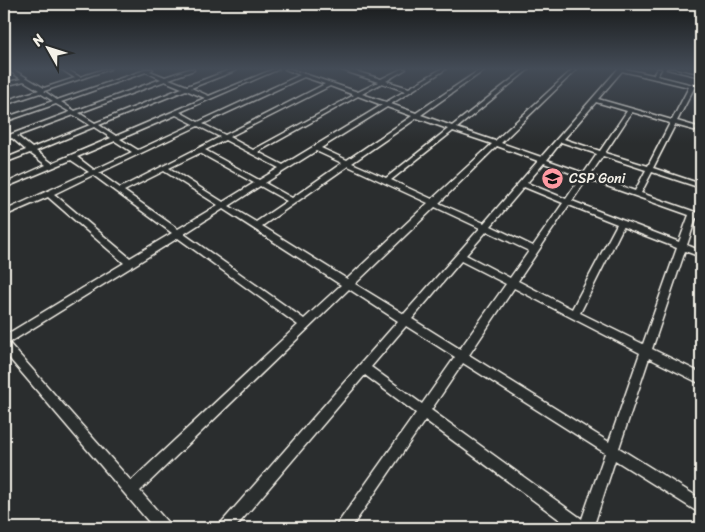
<svg xmlns="http://www.w3.org/2000/svg" width="705" height="532" viewBox="0 0 705 532" font-family="Sriracha,sans-serif">
<style>
.lines{fill:none;stroke-linecap:round;stroke-linejoin:round}
.minor-casing{stroke:#f4f1e8;stroke-width:3}
.minor{fill:#2a2d2e;fill-rule:evenodd}
.labels{text-anchor:middle;dominant-baseline:central;stroke-width:5;stroke-linejoin:round;paint-order:stroke}
.far-poi-label{font-size:14px;fill:#f4f1e8;stroke:#2a2d2e;text-anchor:start}
</style>
<rect width="100%" height="100%" fill="#2a2d2e"/>
<filter id="ink" filterUnits="userSpaceOnUse"><feTurbulence type="fractalNoise" baseFrequency=".02" numOctaves="2"/><feDisplacementMap in="SourceGraphic" scale="10" xChannelSelector="R" yChannelSelector="G"/><feConvolveMatrix kernelMatrix="1 2 1 2 8 2 1 2 1" color-interpolation-filters="sRGB"/></filter>
<g filter="url(#ink)">
<g class="lines">
<defs>
<g id="minor">
<path d="M7 69H12L44 88 75 78 61 69H66L80 77 104 69H110L44 91 57 100 142 71 144 69H153L150 71 165 77 189 69H194V70L169 79 187 86 232 69H237V70L191 88 209 96 274 69H279L180 112 198 122 300 75 285 69H290L358 92 378 82 342 70V69H348L381 79 401 69H406L386 81 409 88 441 69H446L391 104 416 113 481 69H486L421 115 452 126 525 69H529L457 128 495 141 573 69H577L501 143 541 157 618 69H625L653 75 657 69H661L657 76 701 87V90L694 88 677 121 701 128V132L675 125 653 168 701 184V188L652 172 641 193 701 214V219L696 218 687 245 701 251V257L685 251 652 349 701 373V384L649 358 619 448 701 499V514L615 460 593 528H571L425 420 351 528H336L338 523 416 413 365 375 235 528H219L221 523 398 321 349 289 140 491 168 523 170 528H154L4 352V336L124 263 48 197 4 216V211L89 172 71 160 4 188V184L46 165 30 153 4 163V159L26 150 12 138 4 141V137L70 112 56 104 4 122V118L53 101 40 93 4 105V101L39 90 24 81 4 86V83L21 79ZM622 71 689 87 672 120 598 99ZM146 72 161 79 75 111 61 102ZM304 77 325 84 225 135 203 124ZM165 81 182 88 95 123 79 113ZM382 83 405 91 386 102 362 94ZM330 86 354 95 253 150 229 137ZM186 90 205 98 116 136 99 125ZM358 96 382 105 283 165 258 152ZM596 102 627 111 600 151 564 139ZM387 107 412 116 347 160 321 148ZM632 112 670 123 648 166 605 153ZM74 115 90 125 32 148 17 136ZM176 115 194 124 138 150 120 139ZM417 118 448 129 386 178 352 163ZM198 126 220 137 120 188 99 173ZM94 127 111 138 52 163 36 151ZM453 131 492 144 432 199 391 180ZM225 140 279 168 259 180 205 150ZM115 141 132 152 94 170 77 157ZM561 142 597 154 584 173 547 160ZM497 146 538 161 484 223 439 203ZM316 151 342 163 292 198 265 183ZM200 153 254 183 223 202 169 168ZM603 156 646 170 635 191 590 175ZM544 163 581 177 566 199 527 183ZM348 166 428 203 347 279 262 226ZM164 171 218 205 178 229 124 191ZM93 175 172 233 130 258 54 194ZM587 179 689 215 679 242 572 201ZM260 186 287 201 256 222 229 206ZM524 187 563 203 533 246 491 226ZM569 205 617 224 572 309 518 281ZM435 207 480 228 404 314 355 284ZM223 209 341 285 304 319 184 234ZM623 227 677 248 643 344 580 313ZM487 231 529 251 510 278 466 255ZM178 238 298 325 131 481 9 343ZM461 261 506 284 460 349 412 319ZM514 288 640 353 609 442 469 355ZM406 326 455 357 422 404 371 367ZM463 363 605 453 582 519 431 410Z"/>
<polygon points="667,69 674,69 701,75 701,77"/>
</g>
</defs>
<!-- minor casing -->
<use href="#minor" class="minor-casing"/>
<!-- minor -->
<use href="#minor" class="minor"/>
</g>
</g>
<!-- sky -->
<linearGradient id="sky" x2="0" y2="1"><stop stop-color="#171919"/><stop offset="0.48" stop-color="#444c57"/><stop offset="1" stop-color="#444c57" stop-opacity="0"/></linearGradient>
<rect width="705" height="143" fill="url(#sky)"/>
<!-- icons -->
<defs>
<symbol id="school-disc" viewBox="-11 -11 22 22"><circle r="9.5" fill="#ff9aa2" stroke="#2a2d2e"/><path d="M0-5L7-2L0 1L-7-2ZM-4 1L0 2.5L4 1V4Q0 6-4 4Z" fill="#111"/></symbol>
</defs>
<g fill-rule="evenodd">
<use href="#school-disc" x="540" y="166" width="25" height="25"/>
</g>
<g class="labels">
<!-- far-poi labels -->
<g class="far-poi-label">
<text x="569" y="178">CSP Goni</text>
</g>
</g>
<!-- margin -->
<rect width="705" height="532" fill="none" stroke="#2a2d2e" stroke-width="20"/>
<rect x="10" y="10" width="685" height="512" fill="none" stroke="#f4f1e8" stroke-width="2" filter="url(#ink)"/>
<!-- north arrow -->
<g transform="translate(48 48) rotate(309)" stroke="#2a2d2e" stroke-width="4" paint-order="stroke">
<path d="M0-4L9 19L0 12L-9 19Z" fill="#f4f1e8"/>
<text y="-8" font-size="14" font-weight="bold" text-anchor="middle" fill="#f4f1e8">N</text>
</g>
</svg>
